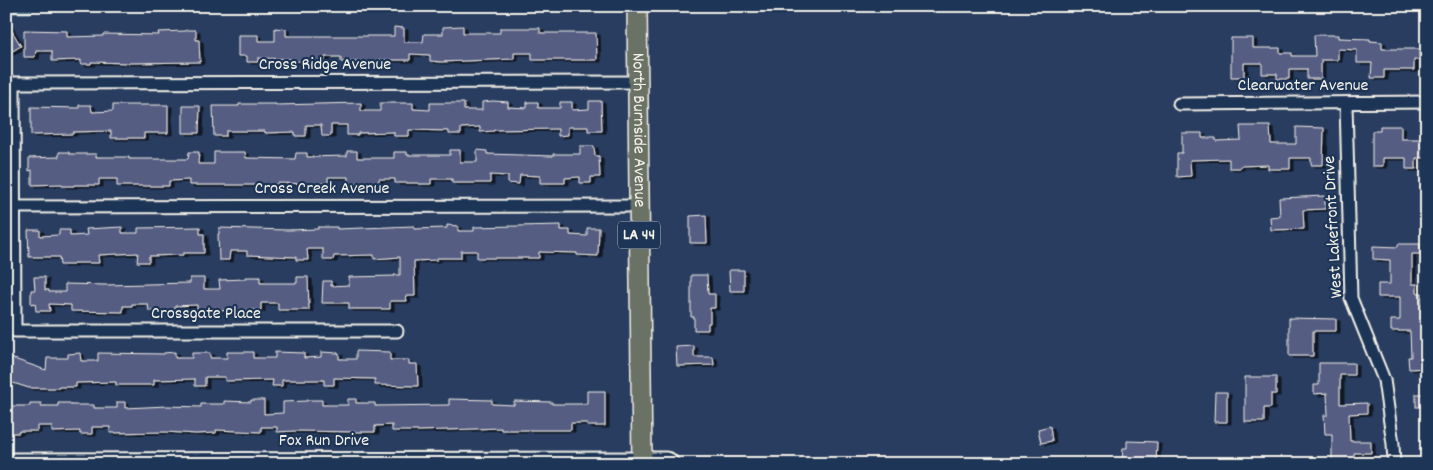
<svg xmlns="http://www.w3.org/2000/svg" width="1433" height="470" viewBox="0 0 1433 470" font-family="Dekko,sans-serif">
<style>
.water{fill:url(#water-rules);stroke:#87a1ab}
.building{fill:#575d83;stroke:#f4f1e8;filter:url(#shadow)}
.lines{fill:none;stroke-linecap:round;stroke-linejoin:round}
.minor-casing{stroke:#f4f1e8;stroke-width:15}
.primary-casing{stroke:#f4f1e8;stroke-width:22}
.minor{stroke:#1d3557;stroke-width:11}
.primary{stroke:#6b7165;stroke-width:19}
.labels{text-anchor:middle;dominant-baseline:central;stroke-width:4.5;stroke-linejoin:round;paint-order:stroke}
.shield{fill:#1d3557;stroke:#b4b9bc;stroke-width:1}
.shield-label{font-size:16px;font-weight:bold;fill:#f4f1e8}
.street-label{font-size:18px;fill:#f4f1e8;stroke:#1d3557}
</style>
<defs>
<pattern id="water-rules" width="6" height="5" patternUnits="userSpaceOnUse" patternTransform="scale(1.25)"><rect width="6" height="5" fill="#3f6b83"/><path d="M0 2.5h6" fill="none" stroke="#5b8195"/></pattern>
<filter id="shadow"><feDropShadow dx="4" dy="2" stdDeviation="0" flood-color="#0009"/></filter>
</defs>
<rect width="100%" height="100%" fill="#293d60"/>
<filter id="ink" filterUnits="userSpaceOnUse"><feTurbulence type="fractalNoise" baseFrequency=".02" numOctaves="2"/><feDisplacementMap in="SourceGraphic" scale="10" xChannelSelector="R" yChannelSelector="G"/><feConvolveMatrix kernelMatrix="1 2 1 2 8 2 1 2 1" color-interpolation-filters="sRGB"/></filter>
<g filter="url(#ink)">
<!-- water -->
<polygon class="water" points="6,6 30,6 31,13 6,13"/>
<!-- building -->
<g class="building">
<polygon points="6,21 21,46 6,55"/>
<polygon points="463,26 463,33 500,33 500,28 540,28 540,33 596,33 597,60 532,60 532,53 514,53 514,59 441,62 430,61 430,55 410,54 410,60 378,60 378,62 341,62 341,57 325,57 325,62 291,61 291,59 258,58 258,62 247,62 247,56 238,56 238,35 258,35 258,41 275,41 275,28 286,29 286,36 394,36 394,27 404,28 404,42 423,42 424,34 443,34 443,27"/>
<polygon points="24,30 67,31 67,37 103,36 103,34 159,35 158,32 186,31 186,30 196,30 196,40 199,40 200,62 129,63 91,62 91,64 81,64 81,60 52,61 52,51 36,51 35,57 24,57"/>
<polygon points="1314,35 1338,35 1338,38 1370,39 1370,41 1382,42 1382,49 1419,49 1419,60 1414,60 1414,70 1384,70 1384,78 1371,78 1372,63 1357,63 1357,50 1338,49 1338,60 1321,60 1321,79 1307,79 1307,69 1289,69 1289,79 1277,79 1277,74 1262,74 1262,63 1244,63 1244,77 1231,77 1231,38 1253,38 1253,48 1280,48 1280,53 1292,53 1292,56 1315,56"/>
<polygon points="493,101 508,102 508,107 527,108 527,102 538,102 538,108 560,108 560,102 572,102 572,110 589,109 589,101 601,101 602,131 588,131 588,127 568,127 568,135 558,136 558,129 494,130 494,131 480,132 480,127 461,128 461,134 449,134 449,131 409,130 409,136 394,136 394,132 358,133 358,135 347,135 347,125 331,125 331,136 322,136 321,125 306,125 306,136 295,136 295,132 265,133 265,131 226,131 226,136 214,136 213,106 239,106 239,104 276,104 276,105 361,103 361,111 380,111 380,103 413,103 413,109 430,110 430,103 464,103 464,110 482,110 482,102"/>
<polygon points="79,105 91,105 92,112 113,111 113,105 168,105 168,133 144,133 144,138 111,138 111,131 73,132 73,134 31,135 31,107 79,108"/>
<polygon points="183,106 200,106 199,133 183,133"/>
<polygon points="1240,126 1270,126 1271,144 1296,144 1296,127 1324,128 1323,165 1311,165 1311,158 1290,158 1290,169 1268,169 1268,165 1240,166 1240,168 1229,168 1229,159 1190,160 1191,176 1177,177 1177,153 1182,153 1182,133 1202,133 1202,138 1216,138 1216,141 1241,140"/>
<polygon points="1380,126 1401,126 1401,139 1427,139 1427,158 1416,158 1416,169 1406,169 1406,158 1383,158 1383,166 1372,166 1372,131 1380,131"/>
<polygon points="580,146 594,146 595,156 599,156 600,177 591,177 591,183 580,183 580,177 565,178 565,183 540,183 540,176 520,175 519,184 508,183 508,176 490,175 490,183 452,183 452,179 431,179 431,184 419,184 419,183 395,183 395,179 379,179 379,185 368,184 368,183 348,184 348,177 328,177 328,183 310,184 277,183 277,185 189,185 189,180 169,181 169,186 117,186 117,179 99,179 99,185 74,185 74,186 62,186 62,184 32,185 32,170 29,171 29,158 59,157 59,152 69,152 69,154 96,154 96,157 129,157 129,159 188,159 189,152 199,152 198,164 214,164 214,152 245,152 246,158 295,159 296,153 307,153 307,157 347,156 347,151 357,151 357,158 394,158 394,152 407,152 407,155 450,155 450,150 460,150 460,162 477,162 477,150 487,151 487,154 553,156 553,154 580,154"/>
<polygon points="1325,196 1325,209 1303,210 1304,229 1271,230 1270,217 1280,216 1279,198"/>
<polygon points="706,215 707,243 690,243 690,216"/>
<polygon points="447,225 458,226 458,231 474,231 474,227 561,225 561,230 570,230 570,235 587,236 587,228 599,228 598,256 577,255 577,253 539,252 539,258 477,258 477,251 461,251 461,258 437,258 437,260 414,261 415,296 406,296 407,301 390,301 390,309 349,309 349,303 322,303 323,281 331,281 331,286 349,285 349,277 395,276 394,275 400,275 400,257 374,259 374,255 334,256 333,260 323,260 323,249 307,249 308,260 296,260 296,257 247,255 247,251 230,251 229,260 219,260 218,234 219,234 219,228 287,230 318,229 318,227 337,227 337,229 414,226 414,229 447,228"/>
<polygon points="122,227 122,233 138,233 138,228 200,227 200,234 204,234 204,253 183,253 183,255 149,256 149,262 137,262 138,253 98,255 99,263 73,263 73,265 60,265 59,257 29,257 28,230 40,230 40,236 59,235 59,230 70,230 70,236 87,235 86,229"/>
<polygon points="1398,244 1420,244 1420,254 1412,254 1412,284 1417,284 1417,293 1422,293 1422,320 1424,320 1424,331 1427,331 1427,368 1409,369 1408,357 1411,357 1410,331 1391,331 1391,320 1400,320 1400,297 1378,297 1378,284 1390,284 1390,260 1373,259 1373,246 1398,247"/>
<polygon points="729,270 744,270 744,291 730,291"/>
<polygon points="691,275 707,275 708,294 715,294 715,308 710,308 710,323 708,323 708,330 694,330 694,317 691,317"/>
<polygon points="34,277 45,277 45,290 49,290 49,292 65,292 65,284 105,285 190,283 190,278 204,278 204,289 220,289 219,280 245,279 245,277 260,277 260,283 297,283 297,277 308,277 309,310 278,310 278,303 261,303 261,310 197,311 197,305 175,306 175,311 149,311 148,304 132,304 132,306 123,306 123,312 71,311 71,305 49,304 50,311 36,311 35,303 31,304 31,290 35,290"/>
<polygon points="1289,318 1336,319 1336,331 1313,331 1313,356 1289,356"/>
<polygon points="694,346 694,357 713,357 714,365 677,366 676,347"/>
<polygon points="356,351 390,352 390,360 409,360 409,364 417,364 418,386 375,385 375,379 334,378 334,385 324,385 324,380 282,380 282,386 272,386 273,380 225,381 225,377 205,377 205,386 195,386 195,379 154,380 154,385 116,385 116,382 76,383 76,387 59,387 59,388 29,388 10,382 12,375 6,373 11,358 46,370 47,358 68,358 68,354 80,353 81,361 98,361 98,353 164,354 164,353 175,352 175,358 192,358 192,353 210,353 210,358 227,358 227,352 253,352 253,358 275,358 275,352 304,353 304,358 321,357 321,352 339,353 339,359 356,359"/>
<polygon points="1319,363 1354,363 1354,375 1340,375 1340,404 1367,403 1367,413 1349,414 1350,441 1371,441 1371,453 1354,453 1354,464 1332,464 1332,434 1325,434 1324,415 1328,415 1327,393 1314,394 1314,385 1319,385"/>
<polygon points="1245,377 1276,377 1276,394 1271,394 1271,408 1264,408 1264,422 1245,422"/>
<polygon points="587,391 605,391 605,426 587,426 587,423 571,423 571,430 501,430 501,428 420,431 392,431 392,425 375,426 375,432 355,432 296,431 277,432 277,427 261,427 261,432 216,430 216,433 196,434 166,432 110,433 110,427 92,427 92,434 80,434 80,431 52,432 52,426 37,426 37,431 19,431 19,433 6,433 6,406 30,406 30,403 41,403 41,406 58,406 58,403 70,403 70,405 94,405 94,408 117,408 117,402 125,402 125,408 167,406 201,407 201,404 224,404 224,401 251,402 251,400 264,400 264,414 283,413 283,402 307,401 307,400 322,400 322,405 348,405 348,399 356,399 356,403 375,403 375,406 449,405 449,399 492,400 492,404 514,405 514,401 552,402 552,404 587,404"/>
<polygon points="1215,392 1227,392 1227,422 1214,422"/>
<rect x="1416" y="394" width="11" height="13"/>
<polygon points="1050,426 1052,441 1041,443 1038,429"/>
<polygon points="1127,441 1157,442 1156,464 1122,464 1123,448 1127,448"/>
</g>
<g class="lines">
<defs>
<g id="minor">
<polyline points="1346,103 1351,298 1384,380 1393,444 1394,464"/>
<polyline points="1179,104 1427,102"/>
<polyline points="6,207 638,206"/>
<polyline points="397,331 15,331 14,83 637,82"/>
<polyline points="6,459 666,458 670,459 674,464"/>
</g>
<g id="primary">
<path id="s1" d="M637 6 642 464"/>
</g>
</defs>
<!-- minor casing -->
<use href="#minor" class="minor-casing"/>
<!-- primary casing -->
<use href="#primary" class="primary-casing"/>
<!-- minor -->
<use href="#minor" class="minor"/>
<!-- primary -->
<use href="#primary" class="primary"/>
</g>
</g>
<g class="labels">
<!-- shield labels -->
<rect class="shield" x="618" y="221.5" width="42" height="27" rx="4"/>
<g class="shield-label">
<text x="639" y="235">LA 44</text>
</g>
<!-- street labels -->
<g class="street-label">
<text x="325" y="65">Cross Ridge Avenue</text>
<text x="1303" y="86">Clearwater Avenue</text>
<text stroke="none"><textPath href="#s1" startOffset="124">North Burnside Avenue</textPath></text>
<text x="322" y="189">Cross Creek Avenue</text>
<text transform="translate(1334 227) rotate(-93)">West Lakefront Drive</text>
<text x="206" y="314">Crossgate Place</text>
<text x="324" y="441">Fox Run Drive</text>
</g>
</g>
<!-- margin -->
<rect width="1433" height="470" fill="none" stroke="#1d3557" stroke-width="25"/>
<rect x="12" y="12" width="1408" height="445" fill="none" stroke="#f4f1e8" stroke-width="2" filter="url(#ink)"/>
</svg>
